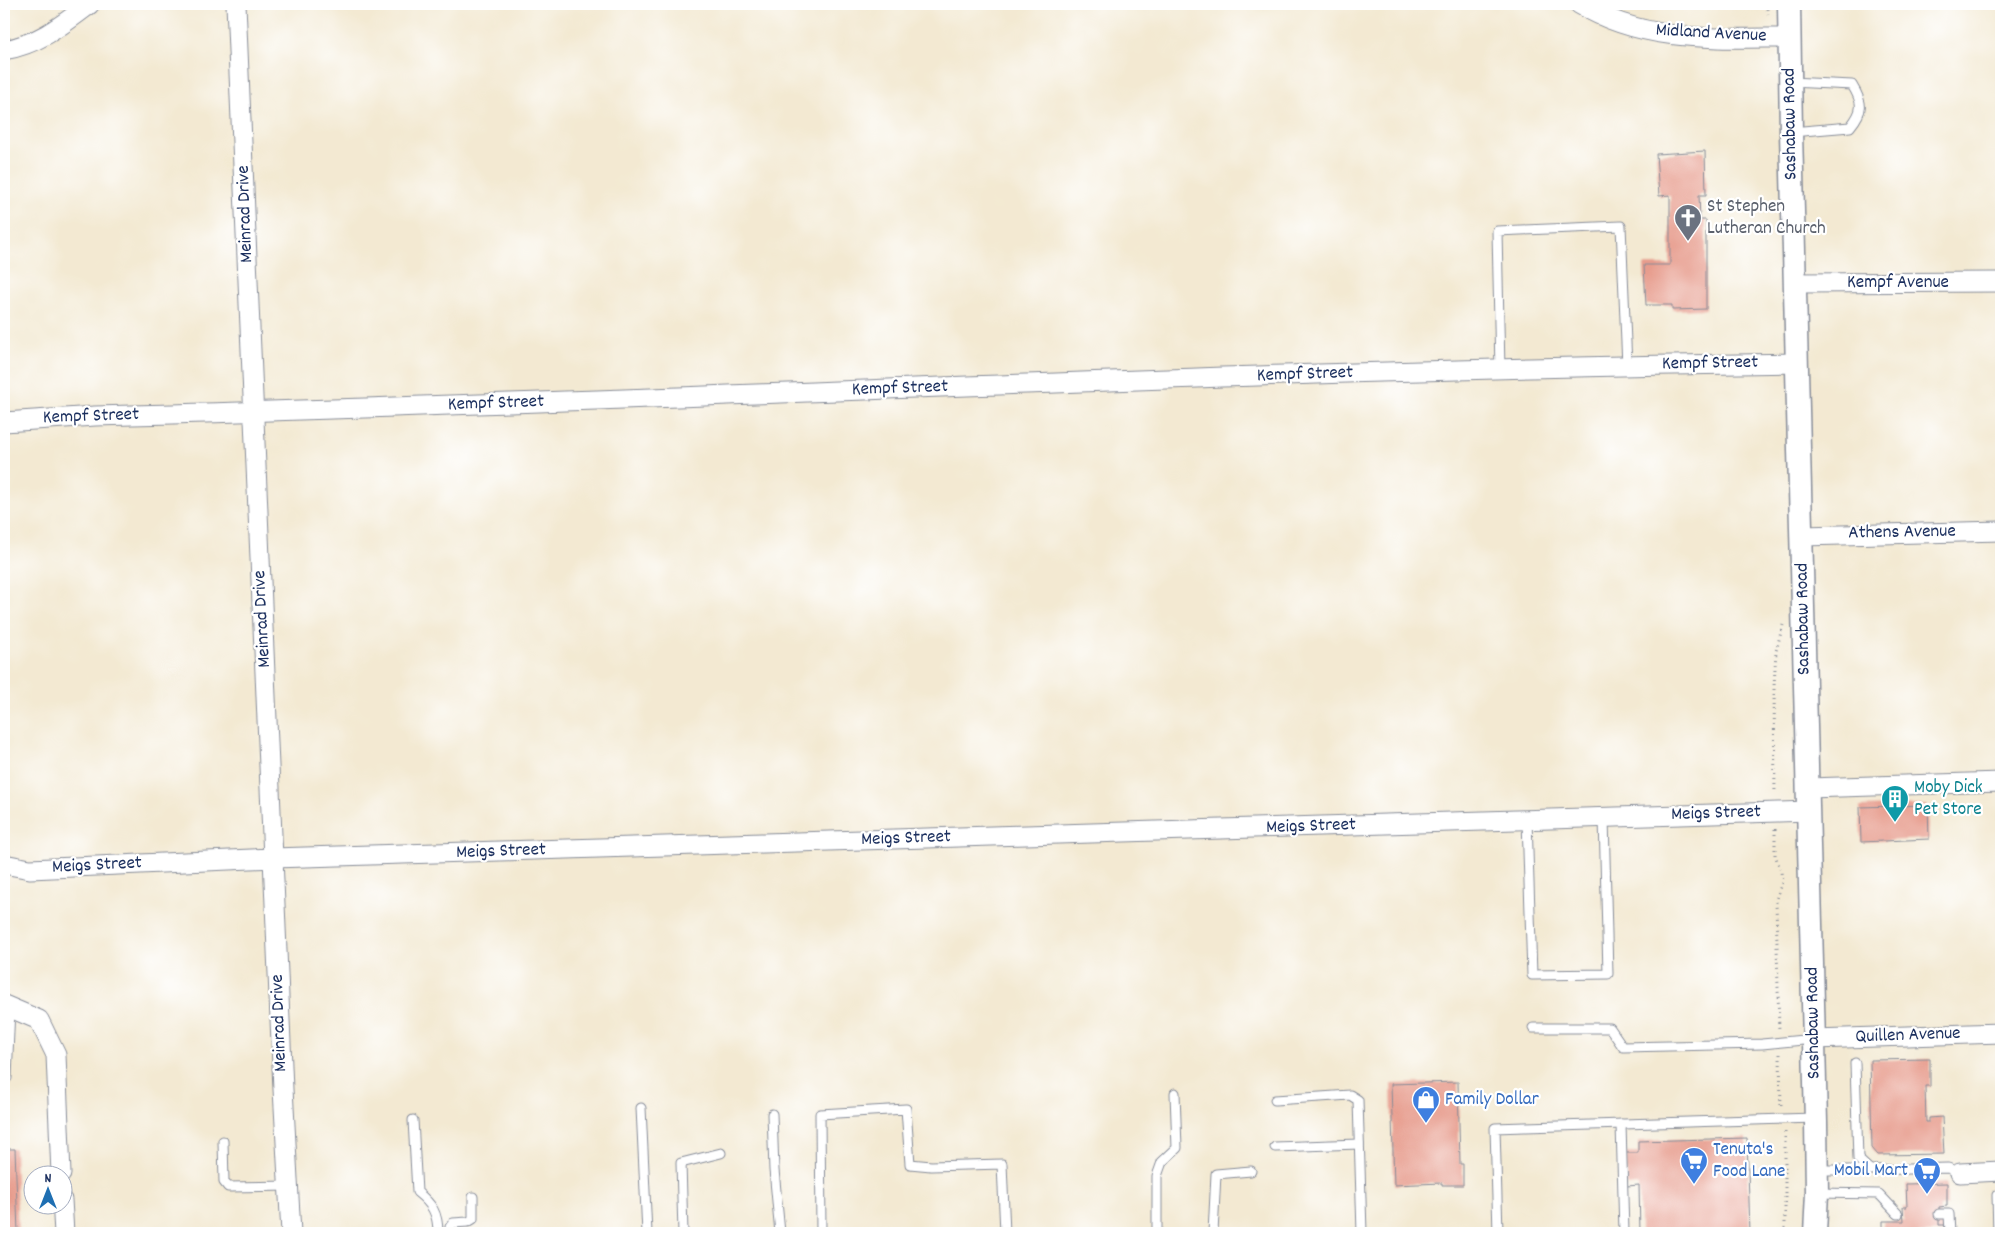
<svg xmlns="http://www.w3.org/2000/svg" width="2005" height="1237" viewBox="0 0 2005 1237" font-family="Dekko,sans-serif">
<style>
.building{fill:#e79c8d}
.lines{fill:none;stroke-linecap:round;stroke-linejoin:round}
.service-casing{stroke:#878c98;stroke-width:11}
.minor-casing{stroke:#878c98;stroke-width:21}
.tertiary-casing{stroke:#878c98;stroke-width:25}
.path{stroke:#878c98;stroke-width:3;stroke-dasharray:1 4;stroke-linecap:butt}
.service{stroke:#fff;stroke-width:9}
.minor{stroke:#fff;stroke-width:19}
.tertiary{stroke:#fff;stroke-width:22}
.labels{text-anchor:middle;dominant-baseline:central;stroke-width:4.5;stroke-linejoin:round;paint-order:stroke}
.street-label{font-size:19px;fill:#1b2f5e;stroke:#fff}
.worship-label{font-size:19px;fill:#5b616d;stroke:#fff;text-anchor:start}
.culture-label{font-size:19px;fill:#0d838f;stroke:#fff;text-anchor:start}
.shop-label{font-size:19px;fill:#366cbe;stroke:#fff;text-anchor:start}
</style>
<rect width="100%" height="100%" fill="#fff"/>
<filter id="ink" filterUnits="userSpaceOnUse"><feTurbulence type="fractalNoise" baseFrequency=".02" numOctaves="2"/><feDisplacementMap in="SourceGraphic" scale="10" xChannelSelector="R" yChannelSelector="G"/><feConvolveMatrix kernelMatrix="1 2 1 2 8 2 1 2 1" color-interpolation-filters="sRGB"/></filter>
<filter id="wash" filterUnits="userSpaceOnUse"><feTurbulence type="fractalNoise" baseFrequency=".0096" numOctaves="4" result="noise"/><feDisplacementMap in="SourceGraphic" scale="20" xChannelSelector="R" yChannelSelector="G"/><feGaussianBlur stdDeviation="1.12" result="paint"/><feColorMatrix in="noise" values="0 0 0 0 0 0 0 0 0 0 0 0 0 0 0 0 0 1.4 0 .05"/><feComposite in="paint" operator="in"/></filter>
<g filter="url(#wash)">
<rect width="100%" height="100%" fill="#f3e9d2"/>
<g id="blocks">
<!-- building -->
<g class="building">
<polygon points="1705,151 1706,195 1699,195 1700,220 1706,220 1706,309 1672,310 1672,305 1646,305 1644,265 1670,265 1670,195 1659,196 1656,154"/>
<polygon points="1928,805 1929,839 1861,842 1860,807"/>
<polygon points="1930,1059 1930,1086 1925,1086 1926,1122 1929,1122 1929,1118 1942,1117 1944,1154 1878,1155 1872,1148 1870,1060"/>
<polygon points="1458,1082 1460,1164 1463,1164 1463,1185 1442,1185 1442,1183 1394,1185 1391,1084"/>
<polygon points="1747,1138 1750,1233 1640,1233 1639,1185 1627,1186 1626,1153 1638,1153 1638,1141"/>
<polygon points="4,1149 15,1149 18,1233 4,1233"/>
<polygon points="1947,1183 1947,1206 1939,1207 1939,1225 1947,1225 1947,1233 1883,1233 1883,1221 1904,1221 1903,1207 1907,1207 1906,1184"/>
</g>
</g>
</g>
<g filter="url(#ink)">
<use href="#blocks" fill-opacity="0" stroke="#878c98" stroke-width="1"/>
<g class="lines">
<defs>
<g id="service">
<path d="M1790 82 1852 85C1863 103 1864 110 1850 127L1791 132"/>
<polyline points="1500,370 1497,231 1621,226 1627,366"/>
<polyline points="1527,820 1532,975 1608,974 1604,818"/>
<polyline points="1533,1028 1610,1028 1623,1047 1762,1044 1814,1039"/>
<polyline points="1855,1063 1858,1159 1870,1170 1948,1168 1960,1173"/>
<polyline points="4,1078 7,1078 10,1008"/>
<polyline points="1275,1100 1350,1095 1358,1100 1362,1233"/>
<polyline points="641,1108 647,1233"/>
<polyline points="772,1114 774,1170 780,1233"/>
<path d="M413 1120 417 1192C432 1204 438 1213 438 1233"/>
<polyline points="1621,1124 1624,1233"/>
<polyline points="223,1141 224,1182 228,1187 288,1186"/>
<polyline points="1275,1147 1359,1144"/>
<polyline points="1817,1170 1870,1170"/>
<polyline points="1817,1193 1879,1194 1898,1214"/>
<polyline points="1997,1195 1998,1233"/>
<polyline points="1939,1214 1949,1214 1950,1233"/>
<polyline points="450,1233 450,1227 453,1223 468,1222 473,1219 473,1197"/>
<polyline points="683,1233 681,1163 721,1153"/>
<polyline points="821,1233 820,1114 906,1109 910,1164 931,1166 1002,1164 1005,1233"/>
<polyline points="1157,1233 1157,1176 1162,1162 1177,1148 1175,1093"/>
<polyline points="1213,1233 1216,1174 1251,1171"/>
<polyline points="1498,1233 1495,1128 1816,1118"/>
</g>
<g id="minor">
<polyline points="236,4 283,1089 291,1233"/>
<path d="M1579 4C1644 43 1716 38 1789 38"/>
<path d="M4 50C39 44 62 25 90 4"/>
<polyline points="1795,283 2001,282"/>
<path d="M4 422 95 416C662 402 1230 370 1797 363"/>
<polyline points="1802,536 2001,531"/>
<polyline points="1808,788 2001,782"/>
<polyline points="4,864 30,869 273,858 1809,811"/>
<polyline points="4,1005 39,1020 56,1055 61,1174"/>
<polyline points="1814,1039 2001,1033"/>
<polyline points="1960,1173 2001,1171"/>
<polyline points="62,1200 64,1233"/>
</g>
<polyline id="tertiary" points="1789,4 1791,132 1816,1122 1817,1193 1815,1233"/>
</defs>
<!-- service casing -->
<use href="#service" class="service-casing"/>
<!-- minor casing -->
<use href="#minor" class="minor-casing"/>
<!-- tertiary casing -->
<use href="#tertiary" class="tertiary-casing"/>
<!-- path -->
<g class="path">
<polyline points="1766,4 1768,14"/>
<polyline points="1775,795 1774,686 1776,651 1783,625"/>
<polyline points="1775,829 1775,855 1781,871 1782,882 1776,900 1779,1031"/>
<polyline points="1780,1054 1781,1108"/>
<polyline points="1785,1233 1785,1131"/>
</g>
<!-- service -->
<use href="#service" class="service"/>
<!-- minor -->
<use href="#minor" class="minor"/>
<!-- tertiary -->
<use href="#tertiary" class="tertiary"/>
</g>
</g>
<!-- icons -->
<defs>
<symbol id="church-pin" viewBox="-11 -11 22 30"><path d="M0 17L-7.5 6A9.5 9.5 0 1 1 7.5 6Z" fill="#6b7280" stroke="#fff"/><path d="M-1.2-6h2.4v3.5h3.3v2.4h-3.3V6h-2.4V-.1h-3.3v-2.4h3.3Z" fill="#fff"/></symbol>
<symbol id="building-pin" viewBox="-11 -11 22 30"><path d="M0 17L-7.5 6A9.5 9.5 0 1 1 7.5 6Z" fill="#0f9aa8" stroke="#fff"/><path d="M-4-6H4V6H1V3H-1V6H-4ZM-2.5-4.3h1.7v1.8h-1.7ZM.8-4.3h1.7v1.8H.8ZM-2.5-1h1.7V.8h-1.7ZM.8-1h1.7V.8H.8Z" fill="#fff"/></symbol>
<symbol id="shop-pin" viewBox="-11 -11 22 30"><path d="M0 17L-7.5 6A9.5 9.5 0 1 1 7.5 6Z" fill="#3f7fe0" stroke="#fff"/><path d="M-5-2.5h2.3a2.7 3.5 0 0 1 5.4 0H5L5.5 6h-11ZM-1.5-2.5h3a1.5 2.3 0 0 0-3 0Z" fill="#fff"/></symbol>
<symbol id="supermarket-pin" viewBox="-11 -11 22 30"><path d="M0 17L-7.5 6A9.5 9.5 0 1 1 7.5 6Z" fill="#3f7fe0" stroke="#fff"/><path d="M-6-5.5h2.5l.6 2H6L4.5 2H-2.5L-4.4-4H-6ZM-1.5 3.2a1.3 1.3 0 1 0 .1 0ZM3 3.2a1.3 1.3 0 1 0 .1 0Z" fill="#fff"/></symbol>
</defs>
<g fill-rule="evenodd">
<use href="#church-pin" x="1672" y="202" width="32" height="43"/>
<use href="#building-pin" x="1879" y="783" width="32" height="43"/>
<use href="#shop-pin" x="1410" y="1084" width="32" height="43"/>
<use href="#supermarket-pin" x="1678" y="1145" width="32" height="43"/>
<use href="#supermarket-pin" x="1911" y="1155" width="32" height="43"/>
</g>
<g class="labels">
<!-- street labels -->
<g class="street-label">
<text transform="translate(1711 34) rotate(3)">Midland Avenue</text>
<text transform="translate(1791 124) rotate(-91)">Sashabaw Road</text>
<text transform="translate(246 214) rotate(-92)">Meinrad Drive</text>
<text x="1898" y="283">Kempf Avenue</text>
<text transform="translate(1710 364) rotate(-1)">Kempf Street</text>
<text transform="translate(1305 375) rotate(-2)">Kempf Street</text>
<text transform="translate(900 389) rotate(-2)">Kempf Street</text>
<text transform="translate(496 404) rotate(-2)">Kempf Street</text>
<text transform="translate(91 417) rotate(-2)">Kempf Street</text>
<text transform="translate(1902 533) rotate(-1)">Athens Avenue</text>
<text transform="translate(263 619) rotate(-93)">Meinrad Drive</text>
<text transform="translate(1804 619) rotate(-91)">Sashabaw Road</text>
<text transform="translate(1716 814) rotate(-2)">Meigs Street</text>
<text transform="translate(1311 827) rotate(-2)">Meigs Street</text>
<text transform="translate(906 839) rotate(-2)">Meigs Street</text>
<text transform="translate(501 852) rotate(-2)">Meigs Street</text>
<text transform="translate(97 866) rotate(-3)">Meigs Street</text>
<text transform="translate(280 1023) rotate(-92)">Meinrad Drive</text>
<text transform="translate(1814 1023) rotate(-91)">Sashabaw Road</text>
<text transform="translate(1908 1036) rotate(-2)">Quillen Avenue</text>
</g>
<!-- worship labels -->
<g class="worship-label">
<text x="1707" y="207">St Stephen<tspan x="1707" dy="22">Lutheran Church</tspan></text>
</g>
<!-- culture labels -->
<g class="culture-label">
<text x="1914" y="788">Moby Dick<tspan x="1914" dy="22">Pet Store</tspan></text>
</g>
<!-- shop labels -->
<g class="shop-label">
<text x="1445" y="1100">Family Dollar</text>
<text x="1713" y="1150">Tenuta's<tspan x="1713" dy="22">Food Lane</tspan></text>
<text x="1908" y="1171" text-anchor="end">Mobil Mart</text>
</g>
</g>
<!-- margin -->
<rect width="2005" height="1237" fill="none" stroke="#fff" stroke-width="20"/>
<!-- north arrow -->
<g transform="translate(48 1190)"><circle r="24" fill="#ffffff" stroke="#a4acbf"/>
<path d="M0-4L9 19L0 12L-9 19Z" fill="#1f6fb2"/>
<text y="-8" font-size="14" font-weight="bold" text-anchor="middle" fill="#1b2f5e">N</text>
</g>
</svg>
